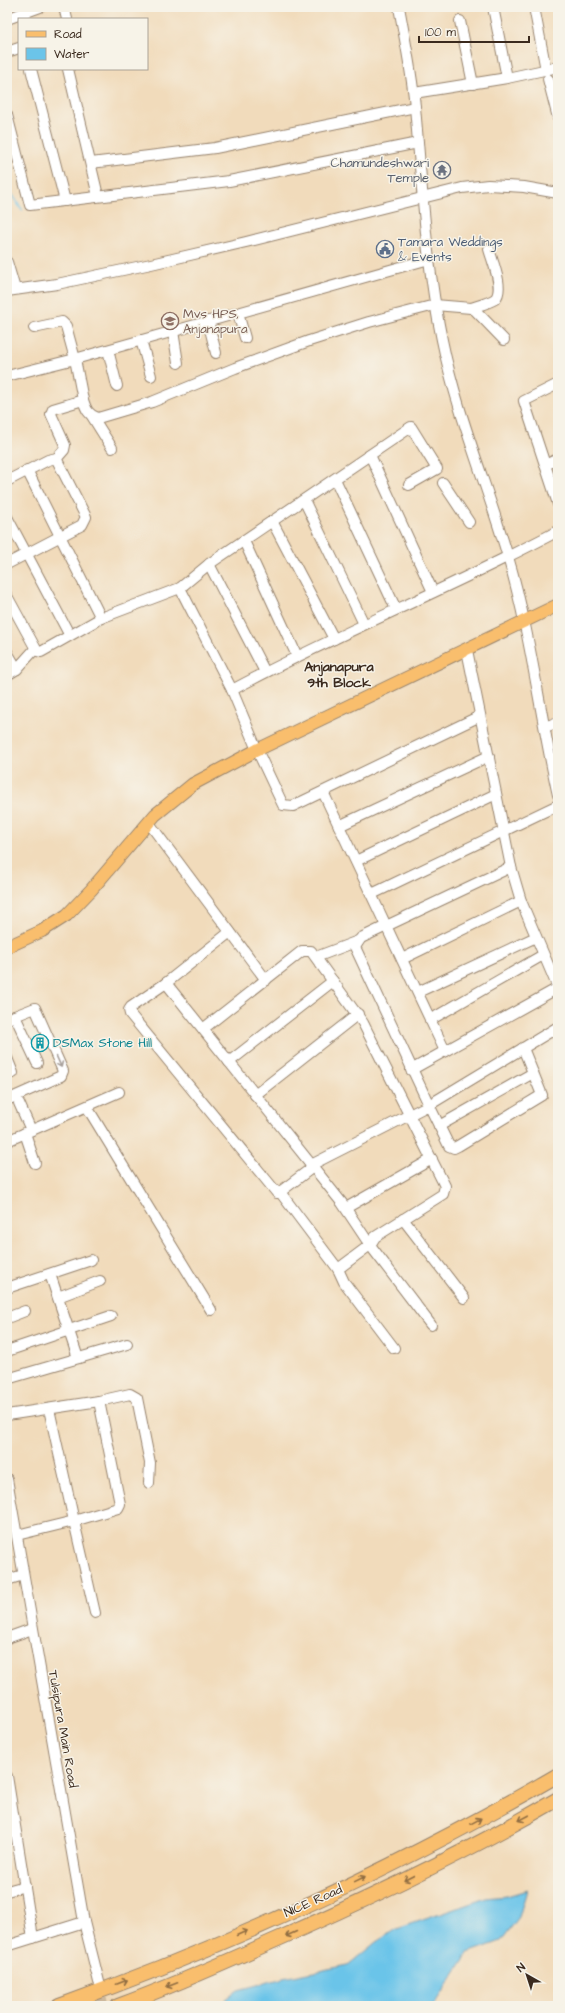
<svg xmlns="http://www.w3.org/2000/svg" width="565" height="2013" viewBox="0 0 565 2013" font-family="'Architects Daughter',sans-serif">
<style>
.water{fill:#6bc4e9;stroke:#537784}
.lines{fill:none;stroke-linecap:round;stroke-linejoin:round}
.stream{stroke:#6bc4e9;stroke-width:2}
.minor-tunnel{stroke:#cdb89c;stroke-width:10;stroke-dasharray:10 5;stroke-linecap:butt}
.minor-casing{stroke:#96826c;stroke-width:12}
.major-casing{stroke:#96826c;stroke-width:14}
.highway-casing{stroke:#96826c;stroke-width:16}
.minor{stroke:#fff;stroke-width:10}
.major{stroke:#f9be6d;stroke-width:12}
.highway{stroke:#f9be6d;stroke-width:14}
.oneway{stroke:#a79f9a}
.oneway2{stroke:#906d42}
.labels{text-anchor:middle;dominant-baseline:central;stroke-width:3;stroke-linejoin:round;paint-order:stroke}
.worship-label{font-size:13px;fill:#5b616d;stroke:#f7f3e8;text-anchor:end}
.service-label{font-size:13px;fill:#4e5e75;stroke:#f7f3e8;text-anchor:start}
.education-label{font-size:13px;fill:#785e54;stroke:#f7f3e8;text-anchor:start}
.culture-label{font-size:13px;fill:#0d838f;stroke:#f7f3e8;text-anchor:start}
.street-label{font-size:13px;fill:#3b2a1e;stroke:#f7f3e8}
.neighbourhood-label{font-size:14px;font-weight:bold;fill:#3b2a1e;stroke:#f7f3e8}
</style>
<rect width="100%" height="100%" fill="#f7f3e8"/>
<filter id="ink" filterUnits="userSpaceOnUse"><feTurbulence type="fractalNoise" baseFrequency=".025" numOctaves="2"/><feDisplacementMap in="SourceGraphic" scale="8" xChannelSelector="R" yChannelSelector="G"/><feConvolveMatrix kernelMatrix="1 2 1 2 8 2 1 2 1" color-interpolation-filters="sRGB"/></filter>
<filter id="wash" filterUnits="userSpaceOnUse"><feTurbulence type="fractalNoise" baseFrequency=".012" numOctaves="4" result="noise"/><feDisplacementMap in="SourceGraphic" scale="16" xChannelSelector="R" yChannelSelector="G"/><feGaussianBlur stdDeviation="0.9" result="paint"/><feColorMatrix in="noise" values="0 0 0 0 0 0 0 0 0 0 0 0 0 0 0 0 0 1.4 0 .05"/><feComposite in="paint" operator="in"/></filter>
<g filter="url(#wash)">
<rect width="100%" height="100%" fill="#f1dbbb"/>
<!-- water -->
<polygon class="water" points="527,1890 519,1917 501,1941 468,1953 433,2006 221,2006 225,2000 238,1990 284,1978 348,1965 376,1942 397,1929 486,1898 507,1896"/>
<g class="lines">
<!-- stream -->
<polyline class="stream" points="7,182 11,193 22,210"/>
</g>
</g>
<g filter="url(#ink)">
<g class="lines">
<!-- minor-tunnel -->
<polyline class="minor-tunnel" points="99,1984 103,2006"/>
<defs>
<g id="minor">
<polyline points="64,7 67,19"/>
<path d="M399 7C405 40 412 73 415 107 422 185 426 264 442 340 457 414 487 485 508 557 531 635 540 716 558 795"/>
<polyline points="493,7 507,78"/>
<polyline points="534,7 546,70"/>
<polyline points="7,19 40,7"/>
<polyline points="460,21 473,84"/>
<polyline points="7,52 19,48"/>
<polyline points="31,69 65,201"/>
<polyline points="68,69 98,196"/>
<polyline points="548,79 558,118"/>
<polyline points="414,93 507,78 558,67"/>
<polyline points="7,115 30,205 229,181 418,143"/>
<polyline points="91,163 215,148 415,107"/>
<polyline points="7,262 15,289"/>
<polyline points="7,291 57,284 151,264 246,242 462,188 488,185 524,187 558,193"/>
<path d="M471 308C477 306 489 303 495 299 505 289 492 261 489 249"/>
<polyline points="238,313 245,338"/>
<polyline points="208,321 216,353"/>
<polyline points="34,328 62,322 66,326 75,359 429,259"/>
<polyline points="173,331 178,363"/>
<polyline points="141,340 151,376"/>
<polyline points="108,350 117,386"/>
<polyline points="7,376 75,359 83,400"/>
<polyline points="558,384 524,401 558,504"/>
<polyline points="92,416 112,448"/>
<polyline points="370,455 433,592"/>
<polyline points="545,465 558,459"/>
<polyline points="335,479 396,609"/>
<polyline points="7,481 48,460 57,458"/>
<polyline points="443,483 469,522"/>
<polyline points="304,500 364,624"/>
<polyline points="7,517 69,634"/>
<polyline points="272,521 334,639"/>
<polyline points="244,541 297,656"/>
<path d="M7 564 82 525 86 517 58 462 57 458 64 450 65 445 51 414 53 409 83 400C86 409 88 415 98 418L152 402 235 368 309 341 369 322 435 305 471 308 475 310 504 340"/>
<polyline points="209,564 265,672"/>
<polyline points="180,588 232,690 257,750 283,805 293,806 480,716"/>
<polyline points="7,596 37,651 41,652 101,618 27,470"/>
<polyline points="101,618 180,588 209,564 411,427 437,469 409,485"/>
<polyline points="467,650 511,867 521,901 558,988"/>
<polyline points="7,652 17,669"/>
<polyline points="7,675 17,669 35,649"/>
<path d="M232 690C338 633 451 588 558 531"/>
<polyline points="545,727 558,722"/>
<polyline points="323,792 445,1051"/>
<polyline points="149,823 266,980"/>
<polyline points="339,826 489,756"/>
<polyline points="356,861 496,794"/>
<polyline points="511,867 361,938 355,947 429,1105 558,1027"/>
<polyline points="372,894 558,805"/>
<polyline points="230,932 166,983 131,1007 129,1010 130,1014 277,1193 280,1192 309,1170 311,1165 429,1105 449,1146 454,1148 458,1146 542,1095 523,1048"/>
<polyline points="316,957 358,941"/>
<polyline points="402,959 521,901"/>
<polyline points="166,983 342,1203 370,1245 431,1325"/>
<polyline points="418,992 536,937"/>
<polyline points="15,1016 37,1063"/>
<polyline points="7,1019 35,1008 63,1071 61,1076 7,1100"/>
<polyline points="430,1020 543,955"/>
<polyline points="203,1029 302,951 311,951 363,1023 445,1186 443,1194 375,1237 370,1245 338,1269"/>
<polyline points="7,1058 13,1073"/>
<polyline points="229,1062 333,981"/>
<polyline points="411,1070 558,988"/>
<polyline points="255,1095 358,1014"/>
<polyline points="19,1103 31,1130"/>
<polyline points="87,1107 211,1310"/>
<polyline points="439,1126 533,1073"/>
<polyline points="25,1133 35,1163"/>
<polyline points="7,1141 119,1092"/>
<polyline points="280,1192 338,1269 344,1282 394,1348"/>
<polyline points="346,1208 432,1159"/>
<polyline points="403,1219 464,1298"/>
<polyline points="50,1274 78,1358"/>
<polyline points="7,1288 91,1260"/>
<polyline points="58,1297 100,1281"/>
<polyline points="7,1318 25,1311"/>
<polyline points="7,1351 111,1316"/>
<polyline points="7,1379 127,1344"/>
<polyline points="7,1415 99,1401 130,1394 137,1398 150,1463 149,1483"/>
<polyline points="7,1479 84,1922 99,1982"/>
<polyline points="17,1535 74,1521 49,1409"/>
<polyline points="7,1580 23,1575"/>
<polyline points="95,1613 74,1521 118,1508 120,1504 99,1401"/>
<polyline points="7,1638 32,1629"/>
<polyline points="7,1776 33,1938"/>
<polyline points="7,1891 25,1886"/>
<polyline points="7,1946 84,1922"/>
</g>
<polyline id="major" points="7,947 42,931 67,915 91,890 155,815 193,784 257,750 558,605"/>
<g id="highway">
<path d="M59 2006C230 1945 401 1866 558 1775"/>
<path d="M118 2006C170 1987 220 1965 271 1942 369 1899 466 1853 558 1799"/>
</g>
</defs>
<!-- minor casing -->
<use href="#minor" class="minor-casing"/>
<!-- major casing -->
<use href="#major" class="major-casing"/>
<!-- highway casing -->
<use href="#highway" class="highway-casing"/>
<!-- minor -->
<use href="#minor" class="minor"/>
<!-- major -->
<use href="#major" class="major"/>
<!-- highway -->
<use href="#highway" class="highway"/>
</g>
<!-- one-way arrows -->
<defs><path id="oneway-shaft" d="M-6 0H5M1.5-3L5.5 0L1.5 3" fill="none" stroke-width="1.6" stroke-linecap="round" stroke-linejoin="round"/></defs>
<use class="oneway" href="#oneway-shaft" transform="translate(59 1062) rotate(66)"/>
<g class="oneway2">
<use href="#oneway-shaft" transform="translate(524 1818) rotate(152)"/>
<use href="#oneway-shaft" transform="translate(476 1821) rotate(-29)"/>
<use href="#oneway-shaft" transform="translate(409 1878) rotate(153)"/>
<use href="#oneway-shaft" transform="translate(360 1879) rotate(-26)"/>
<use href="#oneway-shaft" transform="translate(242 1933) rotate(-24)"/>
<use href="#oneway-shaft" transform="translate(291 1934) rotate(156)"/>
<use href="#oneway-shaft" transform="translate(122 1982) rotate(-21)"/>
<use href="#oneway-shaft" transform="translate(172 1985) rotate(159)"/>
</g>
</g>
<!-- icons -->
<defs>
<symbol id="temple-ring" viewBox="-11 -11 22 22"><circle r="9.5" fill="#f7f3e8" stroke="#6b7280" stroke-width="1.5"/><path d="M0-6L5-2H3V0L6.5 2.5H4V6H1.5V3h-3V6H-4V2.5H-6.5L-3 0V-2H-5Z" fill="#6b7280"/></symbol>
<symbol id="civic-ring" viewBox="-11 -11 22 22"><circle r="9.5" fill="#f7f3e8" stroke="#5c6f8a" stroke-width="1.5"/><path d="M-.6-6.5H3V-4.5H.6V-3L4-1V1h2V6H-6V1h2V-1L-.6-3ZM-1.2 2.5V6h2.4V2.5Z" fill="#5c6f8a"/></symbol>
<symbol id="school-ring" viewBox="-11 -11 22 22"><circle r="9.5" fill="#f7f3e8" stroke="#8d6e63" stroke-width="1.5"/><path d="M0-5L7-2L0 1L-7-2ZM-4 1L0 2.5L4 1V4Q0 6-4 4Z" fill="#8d6e63"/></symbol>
<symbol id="building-ring" viewBox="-11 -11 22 22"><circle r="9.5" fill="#f7f3e8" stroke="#0f9aa8" stroke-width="1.5"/><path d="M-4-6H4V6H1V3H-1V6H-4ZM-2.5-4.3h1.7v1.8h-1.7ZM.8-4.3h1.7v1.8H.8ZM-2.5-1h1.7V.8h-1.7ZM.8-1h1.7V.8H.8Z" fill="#0f9aa8"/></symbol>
</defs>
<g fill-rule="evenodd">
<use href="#temple-ring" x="432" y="160" width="20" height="20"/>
<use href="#civic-ring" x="375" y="239" width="20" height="20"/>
<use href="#school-ring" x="160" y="311" width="20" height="20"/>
<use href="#building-ring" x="30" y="1033" width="20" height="20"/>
</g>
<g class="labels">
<!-- worship labels -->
<g class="worship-label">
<text x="429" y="163">Chamundeshwari<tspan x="429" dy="15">Temple</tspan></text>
</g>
<!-- service labels -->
<g class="service-label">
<text x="398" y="242">Tamara Weddings<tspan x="398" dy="15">&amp; Events</tspan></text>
</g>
<!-- education labels -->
<g class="education-label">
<text x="183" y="314">Mvs HPS,<tspan x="183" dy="15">Anjanapura</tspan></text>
</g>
<!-- culture labels -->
<g class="culture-label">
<text x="53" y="1043">DSMax Stone Hill</text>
</g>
<!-- street labels -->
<g class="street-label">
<text transform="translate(63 1729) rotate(80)">Tulsipura Main Road</text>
<text transform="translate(313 1901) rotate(-24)">NICE Road</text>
</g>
<!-- neighbourhood labels -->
<g class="neighbourhood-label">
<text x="339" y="667">Anjanapura<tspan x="339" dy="16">9th Block</tspan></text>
</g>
</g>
<!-- margin -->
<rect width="565" height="2013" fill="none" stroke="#f7f3e8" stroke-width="24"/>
<!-- legend -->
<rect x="18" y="18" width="130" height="52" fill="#f7f3e8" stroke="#aca397"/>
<rect x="26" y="31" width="20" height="6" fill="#f9be6d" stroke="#aca397"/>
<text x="54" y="38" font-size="12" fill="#3b2a1e">Road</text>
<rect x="26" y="48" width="20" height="12" fill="#6bc4e9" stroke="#aca397"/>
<text x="54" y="58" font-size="12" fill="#3b2a1e">Water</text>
<!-- north arrow -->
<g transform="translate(527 1975) rotate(321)" stroke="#f7f3e8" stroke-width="3" paint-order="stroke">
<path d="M0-3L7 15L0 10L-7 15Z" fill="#3b2a1e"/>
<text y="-6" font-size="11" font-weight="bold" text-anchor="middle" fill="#3b2a1e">N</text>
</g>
<!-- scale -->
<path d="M419 36v6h110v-6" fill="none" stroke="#3b2a1e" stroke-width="2"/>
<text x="425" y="36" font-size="12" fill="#3b2a1e" stroke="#f7f3e8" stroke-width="3" paint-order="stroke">100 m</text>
</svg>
